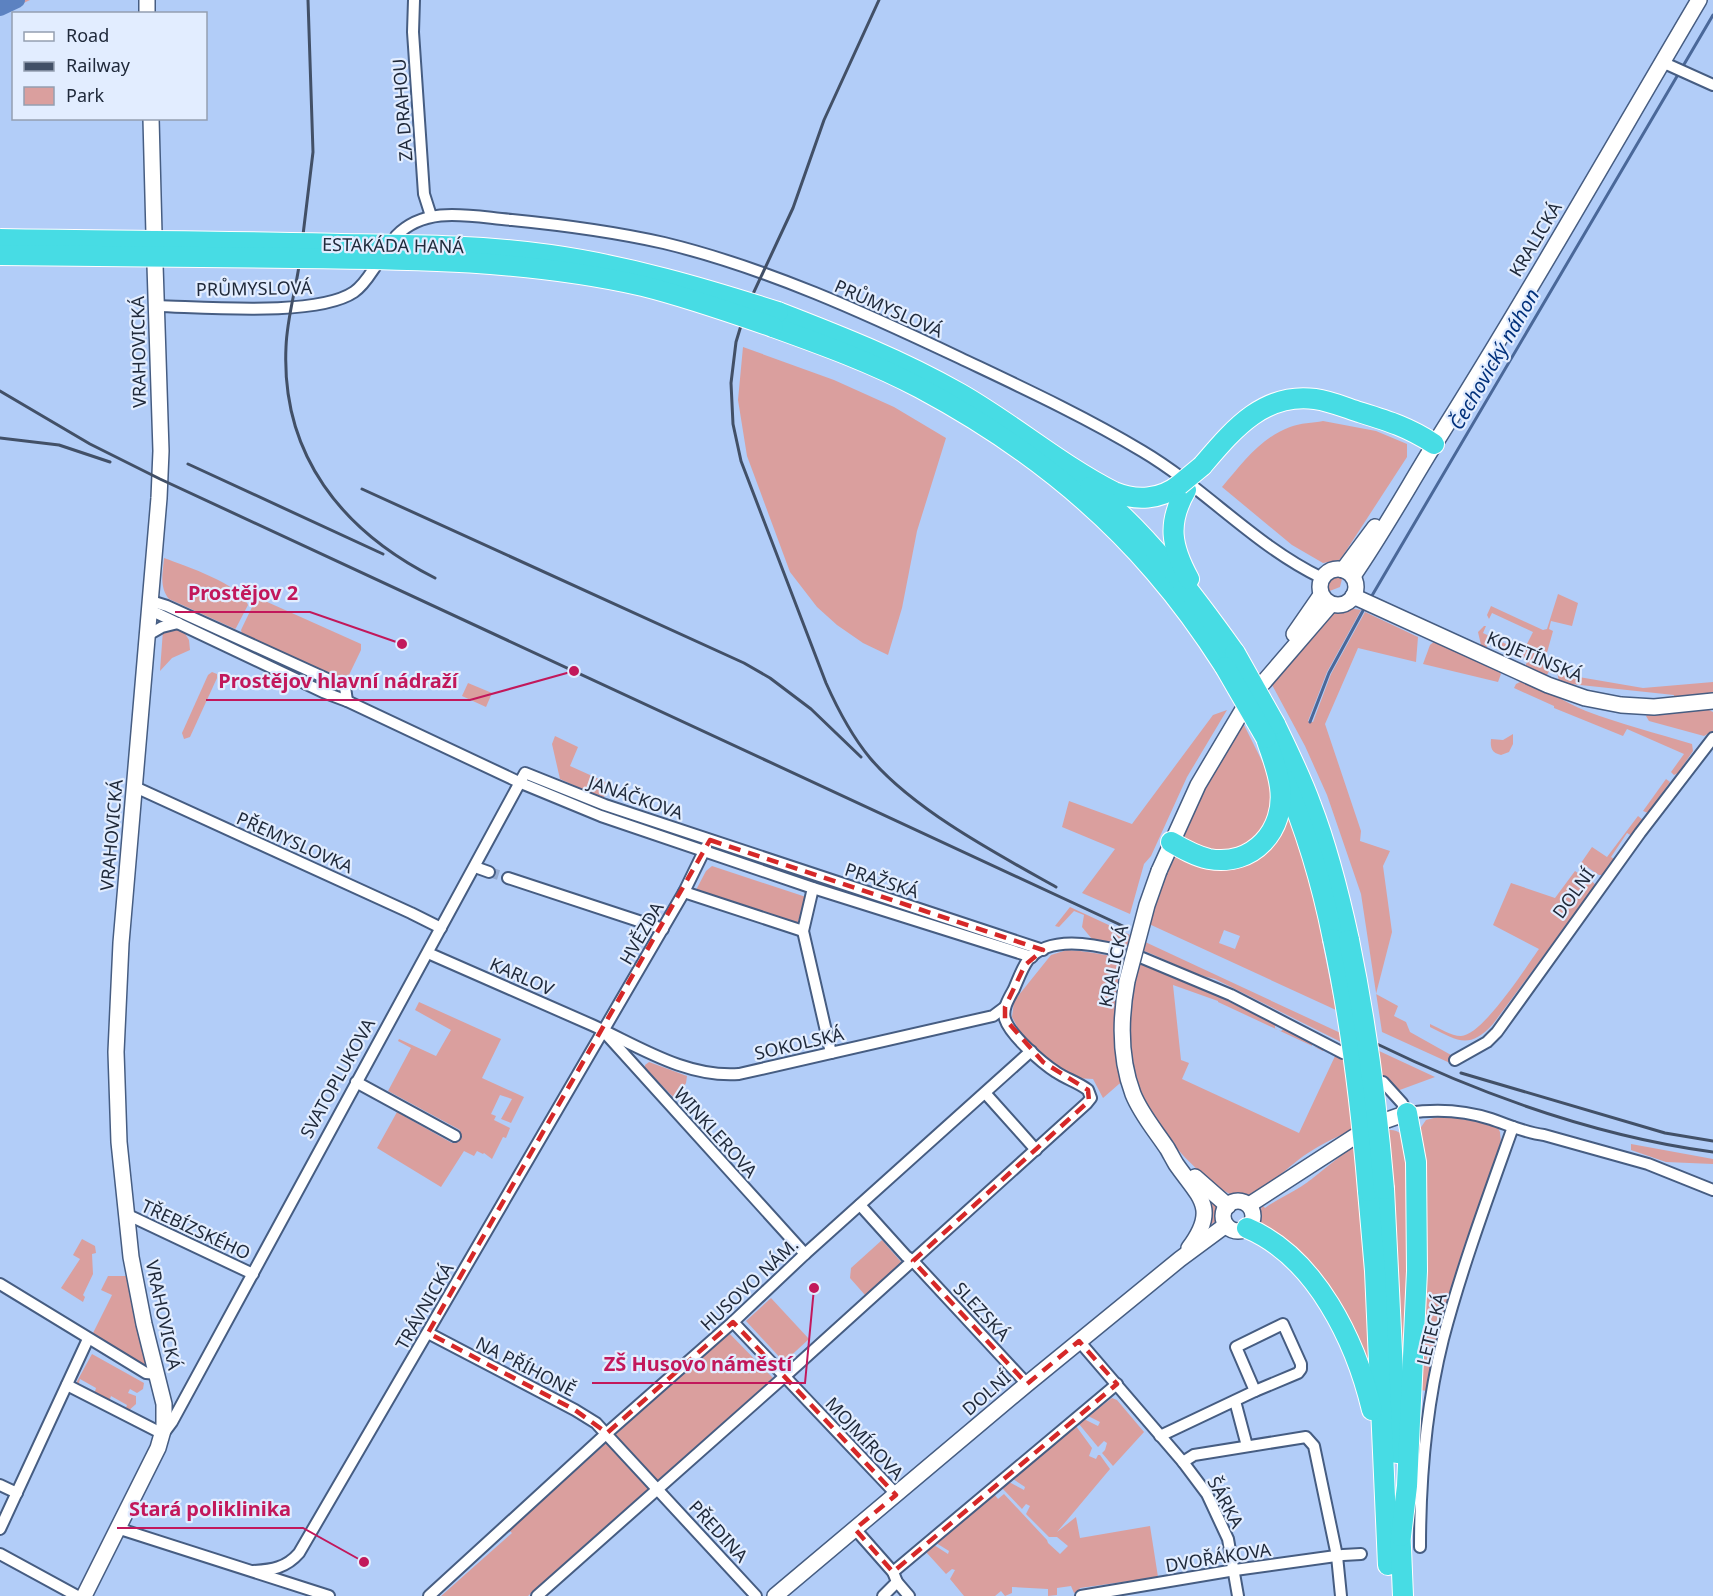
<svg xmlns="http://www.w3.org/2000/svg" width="1713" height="1596" viewBox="0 0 1713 1596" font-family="'Noto Sans',sans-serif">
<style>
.green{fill:#da9f9e;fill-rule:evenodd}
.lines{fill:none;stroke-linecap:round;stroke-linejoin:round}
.stream{stroke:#4a6899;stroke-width:3}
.river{stroke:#5c82c1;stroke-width:16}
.street-tunnel{stroke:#95acd2;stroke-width:10;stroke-dasharray:10 5;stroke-linecap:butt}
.street-casing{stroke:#465d82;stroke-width:14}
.secondary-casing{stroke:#465d82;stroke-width:18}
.highway-casing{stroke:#fff;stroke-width:22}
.street{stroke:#fff;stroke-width:10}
.secondary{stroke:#fff;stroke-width:15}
.highway{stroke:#47dce4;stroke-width:20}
.rail{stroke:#425067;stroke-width:3}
.secondary-bridge-casing{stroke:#465d82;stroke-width:18;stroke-linecap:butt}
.highway-bridge-casing{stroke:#fff;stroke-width:22;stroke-linecap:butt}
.secondary-bridge{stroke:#fff;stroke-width:15}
.highway-bridge{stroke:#47dce4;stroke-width:20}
.marked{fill:none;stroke:#d62828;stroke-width:4.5;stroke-dasharray:12 8;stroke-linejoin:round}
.labels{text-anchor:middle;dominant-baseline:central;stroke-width:4.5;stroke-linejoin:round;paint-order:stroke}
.street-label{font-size:18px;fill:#202a3b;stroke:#e2edff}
.water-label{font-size:20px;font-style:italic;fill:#02317b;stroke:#e2edff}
.leader{fill:none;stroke:#c2185b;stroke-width:2}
.callout-dot{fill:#c2185b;stroke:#e2edff;stroke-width:2}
.callout-label{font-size:20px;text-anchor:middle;font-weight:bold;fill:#c2185b;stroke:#e2edff;stroke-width:4.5;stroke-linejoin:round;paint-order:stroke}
</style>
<rect width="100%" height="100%" fill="#b2cdf8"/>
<!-- green -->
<g class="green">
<polygon points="0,0 30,0 0,14"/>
<polygon points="743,347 834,380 894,407 946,438 917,531 902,608 888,655 863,643 837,625 817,607 790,572 747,456 738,400"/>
<path d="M1323 421 1376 431 1407 444V457L1342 557 1339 560 1323 563 1292 545 1222 487C1242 464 1260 438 1290 427 1300 423 1313 423 1323 421Z"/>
<path d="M164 558C185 566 241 584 248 605L236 628 235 629 169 599C159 587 163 572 164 558Z"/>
<polygon points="1335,574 1343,575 1340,587 1327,592 1326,582"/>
<polygon points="1558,594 1578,603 1572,626 1551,621 1549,629 1553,631 1543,667 1550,669 1547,675 1525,666 1528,660 1490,642 1486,648 1481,645 1478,632 1484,626 1486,626 1483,633 1523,652 1533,632 1492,613 1489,619 1487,615 1491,606 1543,630 1547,629"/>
<polygon points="259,600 265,601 361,644 361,650 349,675 336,680 242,634 241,630 253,605"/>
<polygon points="1349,608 1361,610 1327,672 1308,721 1313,722 1331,674 1365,612 1418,637 1416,662 1358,648 1325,724 1361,831 1360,841 1390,851 1383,866 1392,932 1376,994 1398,1006 1394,1016 1406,1022 1410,1032 1451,1055 1455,1060 1450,1063 1382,1032 1361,894 1327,795 1305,746 1271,683 1320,624 1323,625 1331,615"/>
<polygon points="171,628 184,632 189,640 190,650 172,658 160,671 163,630"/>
<polygon points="1436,640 1498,668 1501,674 1498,682 1423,664 1430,645"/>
<polygon points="1557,671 1573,676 1643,688 1713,682 1713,694 1683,699 1674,697 1674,695 1571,684 1559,682"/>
<polygon points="212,672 217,674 217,678 190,737 184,739 182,733 208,675"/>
<path d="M1524 680C1546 690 1564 702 1586 711 1620 724 1656 733 1692 744L1693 751 1678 773 1674 775 1671 772 1684 754 1627 729 1623 736 1554 708V706L1514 688 1516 684Z"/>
<polygon points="468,683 492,693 486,707 462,696"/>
<polygon points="1705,708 1713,712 1713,731 1704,736 1649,721 1646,716 1648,714"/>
<polygon points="1227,710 1187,777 1151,856 1144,864 1130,914 1082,893 1115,849 1062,827 1069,801 1132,824 1213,715"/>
<polygon points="1242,721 1266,769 1271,794 1271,817 1248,846 1225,852 1207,851 1191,845 1184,836 1203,791"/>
<path d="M1513 734V744L1509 752 1501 755C1492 753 1490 748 1491 739L1503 740Z"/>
<polygon points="555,736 578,747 570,766 610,784 604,797 601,798 560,779 552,744"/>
<polygon points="1666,779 1670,782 1648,813 1643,811"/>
<path d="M1291 814 1321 915 1322 941 1336 1010 1149 924 1166 875 1175 857 1209 870H1234L1252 861 1274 844ZM1224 930 1240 936 1235 949 1219 943Z"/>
<polygon points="1638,816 1643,820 1632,836 1627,833 1611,857 1614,859 1604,875 1599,875 1581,863 1592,847 1607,857"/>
<polygon points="712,866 806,897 797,925 696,890 706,871"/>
<path d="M1575 871 1594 883 1595 885 1593 889 1493 1024C1469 1050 1458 1041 1430 1027V1024C1439 1028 1451 1036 1461 1036 1483 1035 1526 967 1539 949L1493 925 1511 883 1555 898Z"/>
<path d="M1070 907 1435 1077 1397 1091 1353 1051 1339 1041 1215 979C1190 974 1168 960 1144 951 1127 945 1110 941 1092 939L1082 927 1084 915 1074 911 1059 927 1055 926Z"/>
<path d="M1067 950C1141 954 1210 993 1275 1024V1029L1281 1031 1284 1029 1312 1044V1046L1324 1050 1323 1051 1218 1002V1001L1173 985 1181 1060 1189 1063 1182 1079 1299 1133 1336 1054 1356 1067 1361 1127C1342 1134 1325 1142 1308 1153 1290 1164 1264 1193 1244 1197 1221 1202 1159 1132 1148 1111 1143 1100 1139 1088 1136 1077L1119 1084 1103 1098 1093 1079 1075 1078 1049 1063 1019 1030 1012 1017 1014 1001 1051 955Z"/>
<polygon points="419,1002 501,1039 482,1078 524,1097 511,1123 501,1119 512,1099 500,1095 491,1114 496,1116 494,1120 510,1128 506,1138 503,1137 492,1159 484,1153 483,1154 477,1151 474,1156 464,1151 441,1187 377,1148 397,1112 452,1143 460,1130 388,1091 411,1048 398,1041 399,1039 436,1056 451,1030 415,1010"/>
<polygon points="649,1062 687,1076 686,1083 676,1100 645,1068 645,1065"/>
<path d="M1442 1116 1486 1123 1498 1128 1500 1132 1501 1143 1446 1306 1427 1391 1373 1383 1358 1345 1255 1226 1258 1213 1263 1206 1265 1208C1277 1199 1290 1194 1302 1186 1321 1175 1381 1114 1401 1134L1419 1130 1426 1120Z"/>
<polygon points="1631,1144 1713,1159 1713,1164 1666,1162 1631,1150"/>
<polygon points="1207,1199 1217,1206 1220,1211 1217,1220 1208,1227"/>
<polygon points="82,1239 95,1246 96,1253 92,1254 93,1274 83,1295 85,1297 83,1302 61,1288 80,1259 73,1255"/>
<polygon points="882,1240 902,1263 865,1295 850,1278 851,1268"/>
<polygon points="108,1276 127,1276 147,1364 145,1366 92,1335 112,1295 101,1290"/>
<polygon points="771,1298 809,1339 784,1362 746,1321"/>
<polygon points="729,1333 773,1378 771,1380 528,1596 441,1596 512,1533 509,1530"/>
<polygon points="92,1354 144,1383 143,1389 137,1393 130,1389 128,1393 136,1396 136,1404 127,1412 125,1411 127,1405 111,1396 109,1402 94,1395 96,1388 80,1379 78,1386 75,1385"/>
<polygon points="1112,1398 1117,1400 1144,1432 1113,1466 1102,1453 1105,1450 1107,1443 1104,1441 1098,1447 1079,1424 1084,1419 1098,1426 1100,1422 1088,1416"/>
<polygon points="1076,1426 1092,1448 1089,1456 1096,1459 1098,1455 1100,1455 1110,1469 1057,1532 1076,1517 1080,1538 1150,1526 1158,1577 1080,1588 1078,1592 1074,1593 1071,1586 1057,1588 1057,1595 1048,1596 1048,1589 1012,1587 1012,1593 1005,1596 1001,1591 995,1596 964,1596 950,1579 955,1570 952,1569 946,1574 926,1552 934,1545 948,1554 949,1551 936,1543 994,1494 998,1499 1004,1494 1047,1540 1048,1543 1060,1554 1068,1546 1057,1537 1049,1537 1026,1514 1030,1506 1026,1504 1022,1509 1002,1488 1009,1482 1024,1490 1025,1487 1013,1479"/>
</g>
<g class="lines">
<!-- stream -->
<g class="stream">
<polyline points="1370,599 1713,15"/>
<polyline points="1310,722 1329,673 1365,607"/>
</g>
<!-- river -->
<polyline class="river" points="0,8 17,0"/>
<!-- street-tunnel -->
<polyline class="street-tunnel" points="489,872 508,878"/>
<defs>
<g id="street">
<polyline points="414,0 413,32 424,194 431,216"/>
<polyline points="1662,62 1713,85"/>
<path d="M396 236C427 204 473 217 512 220 563 225 615 232 664 243 767 268 865 313 960 358 1021 387 1084 416 1142 451 1206 489 1254 545 1322 578"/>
<path d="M157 306C204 307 317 317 354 292 363 286 369 276 375 267"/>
<polyline points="151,601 167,606 345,687 347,701"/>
<polyline points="150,610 323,692 347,701 521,783 601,816 813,888 1032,957"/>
<polyline points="148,635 162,627 178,623"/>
<polyline points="135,787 411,913 441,928"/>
<polyline points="475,867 489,872"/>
<polyline points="508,878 663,929"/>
<polyline points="813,888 803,931 831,1053"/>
<polyline points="684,892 803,931"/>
<path d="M428 953C483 977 537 1001 592 1025 638 1046 686 1078 739 1074L993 1016 1005 1007"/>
<polyline points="1140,957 1231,995 1343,1053"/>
<polyline points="606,1034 805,1254"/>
<polyline points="1455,1060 1487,1042 1497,1032 1640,833 1713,738"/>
<polyline points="356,1082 455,1136"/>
<path d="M1383 1082 1402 1103 1407 1113C1434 1109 1464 1110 1491 1119 1509 1125 1525 1133 1544 1135L1648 1164 1713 1190"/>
<polyline points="986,1094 1036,1150"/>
<polyline points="860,1205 906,1256 913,1261 1027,1384"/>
<polyline points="126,1214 253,1274"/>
<polyline points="0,1284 146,1373 157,1374"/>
<polyline points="733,1322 897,1495"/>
<polygon points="1283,1324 1301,1364 1301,1369 1298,1373 1255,1391 1236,1347"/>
<polyline points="428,1333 575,1410 596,1423 756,1596"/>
<polyline points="1079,1341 1183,1462 1207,1494 1228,1539 1238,1596"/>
<polyline points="67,1385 163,1434 172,1422 525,773 605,805 1043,950"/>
<polyline points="1235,1401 1247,1446"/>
<polyline points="1160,1436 1255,1391"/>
<polyline points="1183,1462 1194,1455 1306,1437 1314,1446 1337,1556 1341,1596"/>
<polyline points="0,1485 17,1493"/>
<polyline points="117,1528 329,1596"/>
<polyline points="0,1529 88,1339"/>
<polyline points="855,1529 893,1572 897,1582 909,1596"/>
<path d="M1420 1547C1420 1477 1426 1407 1443 1339 1462 1267 1488 1197 1513 1127"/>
<polyline points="0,1554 77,1596"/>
<path d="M253 1571C272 1570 286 1568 299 1553L684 892 706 847"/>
<polyline points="893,1572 1117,1384"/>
<polyline points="429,1596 607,1433 733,1322 805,1254 1031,1051"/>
<path d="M537 1596 784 1377 1087 1103 1091 1098 1088 1090C1078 1082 1066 1079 1056 1072 1042 1063 1010 1035 1005 1019 1002 1009 1009 998 1014 989 1018 980 1022 968 1028 960 1049 935 1093 944 1120 951"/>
<polyline points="883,1596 897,1582"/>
<polyline points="1081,1596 1235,1570 1343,1555 1361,1554"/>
</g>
<g id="secondary">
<polyline points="147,0 147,14"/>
<polyline points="151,118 154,234"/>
<circle cx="1338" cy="587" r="18"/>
<polyline points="1343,570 1375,527"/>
<path d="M1353 576C1382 534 1407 489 1434 445 1526 299 1611 149 1699 0"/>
<polyline points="1353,596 1548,685 1585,698 1621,705 1654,707 1713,701"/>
<polyline points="1294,634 1321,595"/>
<polyline points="1263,683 1331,604"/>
<polyline points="1159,871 1198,785 1242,711"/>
<path d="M1127 981C1120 1019 1119 1057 1133 1094 1141 1114 1155 1130 1167 1148 1170 1153 1173 1159 1176 1164 1199 1197 1219 1208 1189 1248"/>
<polyline points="1387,1120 1407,1113"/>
<polyline points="1195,1177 1228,1206"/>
<circle cx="1238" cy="1216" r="15"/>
<polyline points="1249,1205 1354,1137"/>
<polyline points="84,1596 158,1448 164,1427 164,1404 144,1324 131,1257 119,1142 116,1052 121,943 159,498 161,451 155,265"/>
<polyline points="775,1596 1027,1384 1180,1259 1226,1225"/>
</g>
<g id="highway">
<path d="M778 312C840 336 901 360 959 393 1012 423 1059 464 1114 492 1136 501 1160 500 1179 485"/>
<path d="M773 327C823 345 873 363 920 388 1008 435 1090 496 1155 572 1181 602 1204 634 1225 667"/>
<path d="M1202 466C1232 431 1263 392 1315 399 1330 401 1344 407 1359 412 1388 421 1408 427 1434 444"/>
<path d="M1090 487C1147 533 1193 594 1235 653"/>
<path d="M1186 490C1167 523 1171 546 1189 579"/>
<path d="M1275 724C1288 751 1301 777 1311 805 1328 849 1339 894 1349 940"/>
<path d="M1284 779C1306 830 1322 884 1333 939"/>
<path d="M1171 842C1183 849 1195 856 1209 859 1253 867 1286 830 1280 787 1278 770 1271 754 1266 738"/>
<polyline points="1384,1189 1397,1453"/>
<polyline points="1368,1191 1375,1271 1388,1565"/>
<path d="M1247 1228C1316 1257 1356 1342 1372 1410"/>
<polyline points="1400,1524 1403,1596"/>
<polyline points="1401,1536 1407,1486 1417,1271 1416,1162 1407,1113"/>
</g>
</defs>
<!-- street casing -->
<use href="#street" class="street-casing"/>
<!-- secondary casing -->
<use href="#secondary" class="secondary-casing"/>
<!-- highway casing -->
<use href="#highway" class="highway-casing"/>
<!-- street -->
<use href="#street" class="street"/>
<!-- secondary -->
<use href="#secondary" class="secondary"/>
<!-- highway -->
<use href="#highway" class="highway"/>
<!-- rail -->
<g class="rail">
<path d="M879 0 824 120 793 208 746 309 736 342 731 383 733 424 741 461 826 683C838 710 851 735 870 758 914 810 997 854 1056 887"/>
<polyline points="303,235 313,152 308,0"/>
<path d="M299 266C295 293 287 319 286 347 281 455 342 531 435 578"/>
<polyline points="0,391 90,444 160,479 1125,927"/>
<polyline points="0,438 59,445 110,462"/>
<polyline points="188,464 383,554"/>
<polyline points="362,489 744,663 770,678 811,709 861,757"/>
<path d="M1377 1044C1484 1096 1595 1136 1713 1152"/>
<polyline points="1461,1073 1665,1133 1713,1141"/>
</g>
<defs>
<polyline id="secondary-bridge" points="1127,981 1147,905 1159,871"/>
<g id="highway-bridge">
<path d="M0 239C114 241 227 241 341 244 410 245 480 245 550 255 628 266 703 288 778 312"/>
<path d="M0 255C98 256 197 257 295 258 412 259 529 260 643 286 687 297 730 312 773 327"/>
<polyline points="1179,485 1202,466"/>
<polyline points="1235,653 1275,724"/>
<polyline points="1225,667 1266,738"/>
<path d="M1333 939C1351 1022 1361 1105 1368 1191"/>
<path d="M1349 940C1366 1023 1377 1105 1384 1189"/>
</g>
</defs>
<!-- secondary-bridge casing -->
<use href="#secondary-bridge" class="secondary-bridge-casing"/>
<!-- highway-bridge casing -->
<use href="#highway-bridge" class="highway-bridge-casing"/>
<!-- secondary-bridge -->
<use href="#secondary-bridge" class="secondary-bridge"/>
<!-- highway-bridge -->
<use href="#highway-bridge" class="highway-bridge"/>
</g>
<!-- marked area -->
<path class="marked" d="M710 840 1043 950 1025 965 1005 1007V1019L1043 1062 1088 1090 1089 1101 913 1261 1027 1384 1079 1341 1117 1384 893 1572 855 1529 896 1495 733 1322 607 1433 575 1410 428 1333Z"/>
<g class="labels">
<!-- street labels -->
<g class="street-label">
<text transform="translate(402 110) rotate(-94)">ZA DRAHOU</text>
<text transform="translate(1535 239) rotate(-59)">KRALICKÁ</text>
<text transform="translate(393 245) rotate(1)">ESTAKÁDA HANÁ</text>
<text transform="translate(254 288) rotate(-1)">PRŮMYSLOVÁ</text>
<text transform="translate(889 308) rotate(24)">PRŮMYSLOVÁ</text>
<text transform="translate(138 352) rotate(-91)">VRAHOVICKÁ</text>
<text transform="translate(1535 656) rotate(23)">KOJETÍNSKÁ</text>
<text transform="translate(636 797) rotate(19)">JANÁČKOVA</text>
<text transform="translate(111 835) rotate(-85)">VRAHOVICKÁ</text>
<text transform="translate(295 842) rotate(24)">PŘEMYSLOVKA</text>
<text transform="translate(882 880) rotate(18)">PRAŽSKÁ</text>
<text transform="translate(1573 893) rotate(-54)">DOLNÍ</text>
<text transform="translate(641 933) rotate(-60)">HVĚZDA</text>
<text transform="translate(1113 966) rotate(-78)">KRALICKÁ</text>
<text transform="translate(522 976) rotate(24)">KARLOV</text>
<text transform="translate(799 1043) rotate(-13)">SOKOLSKÁ</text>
<text transform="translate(337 1078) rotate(-61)">SVATOPLUKOVA</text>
<text transform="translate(716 1132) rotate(48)">WINKLEROVA</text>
<text transform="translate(196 1229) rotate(25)">TŘEBÍZSKÉHO</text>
<text transform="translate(749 1284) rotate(-43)">HUSOVO NÁM.</text>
<text transform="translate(424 1306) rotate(-60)">TRÁVNICKÁ</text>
<text transform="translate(982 1311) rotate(47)">SLEZSKÁ</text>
<text transform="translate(164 1315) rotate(78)">VRAHOVICKÁ</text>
<text transform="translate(1431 1329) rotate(-76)">LETECKÁ</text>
<text transform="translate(526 1366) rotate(27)">NA PŘÍHONĚ</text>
<text transform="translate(986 1393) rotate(-41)">DOLNÍ</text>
<text transform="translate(865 1438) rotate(47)">MOJMÍROVA</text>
<text transform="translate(1226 1502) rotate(62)">ŠÁRKA</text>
<text transform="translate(719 1531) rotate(47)">PŘEDINA</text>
<text transform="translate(1218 1557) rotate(-9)">DVOŘÁKOVA</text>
</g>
<!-- water labels -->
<g class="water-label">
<text transform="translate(1494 359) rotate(-60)">Čechovický náhon</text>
</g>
</g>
<!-- callouts -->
<path class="leader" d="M402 644L310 612H175M574 671L470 700H206M814 1288L805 1383H592M364 1562L303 1528H117"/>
<g class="callout-dot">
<circle cx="402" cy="644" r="6"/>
<circle cx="574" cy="671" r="6"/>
<circle cx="814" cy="1288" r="6"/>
<circle cx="364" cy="1562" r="6"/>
</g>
<g class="callout-label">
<text x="243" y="600">Prostějov 2</text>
<text x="338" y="688">Prostějov hlavní nádraží</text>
<text x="698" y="1371">ZŠ Husovo náměstí</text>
<text x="210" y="1516">Stará poliklinika</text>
</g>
<!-- legend -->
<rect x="12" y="12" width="195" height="108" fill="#e2edff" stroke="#949fb1" stroke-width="1.5"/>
<rect x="24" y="32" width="30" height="9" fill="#ffffff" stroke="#949fb1" stroke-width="1.5"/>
<text x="66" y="42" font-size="18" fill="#202a3b">Road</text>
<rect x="24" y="62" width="30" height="9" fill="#425067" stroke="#949fb1" stroke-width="1.5"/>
<text x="66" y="72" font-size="18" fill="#202a3b">Railway</text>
<rect x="24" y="87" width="30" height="18" fill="#da9f9e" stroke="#949fb1" stroke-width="1.5"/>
<text x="66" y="102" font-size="18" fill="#202a3b">Park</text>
</svg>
